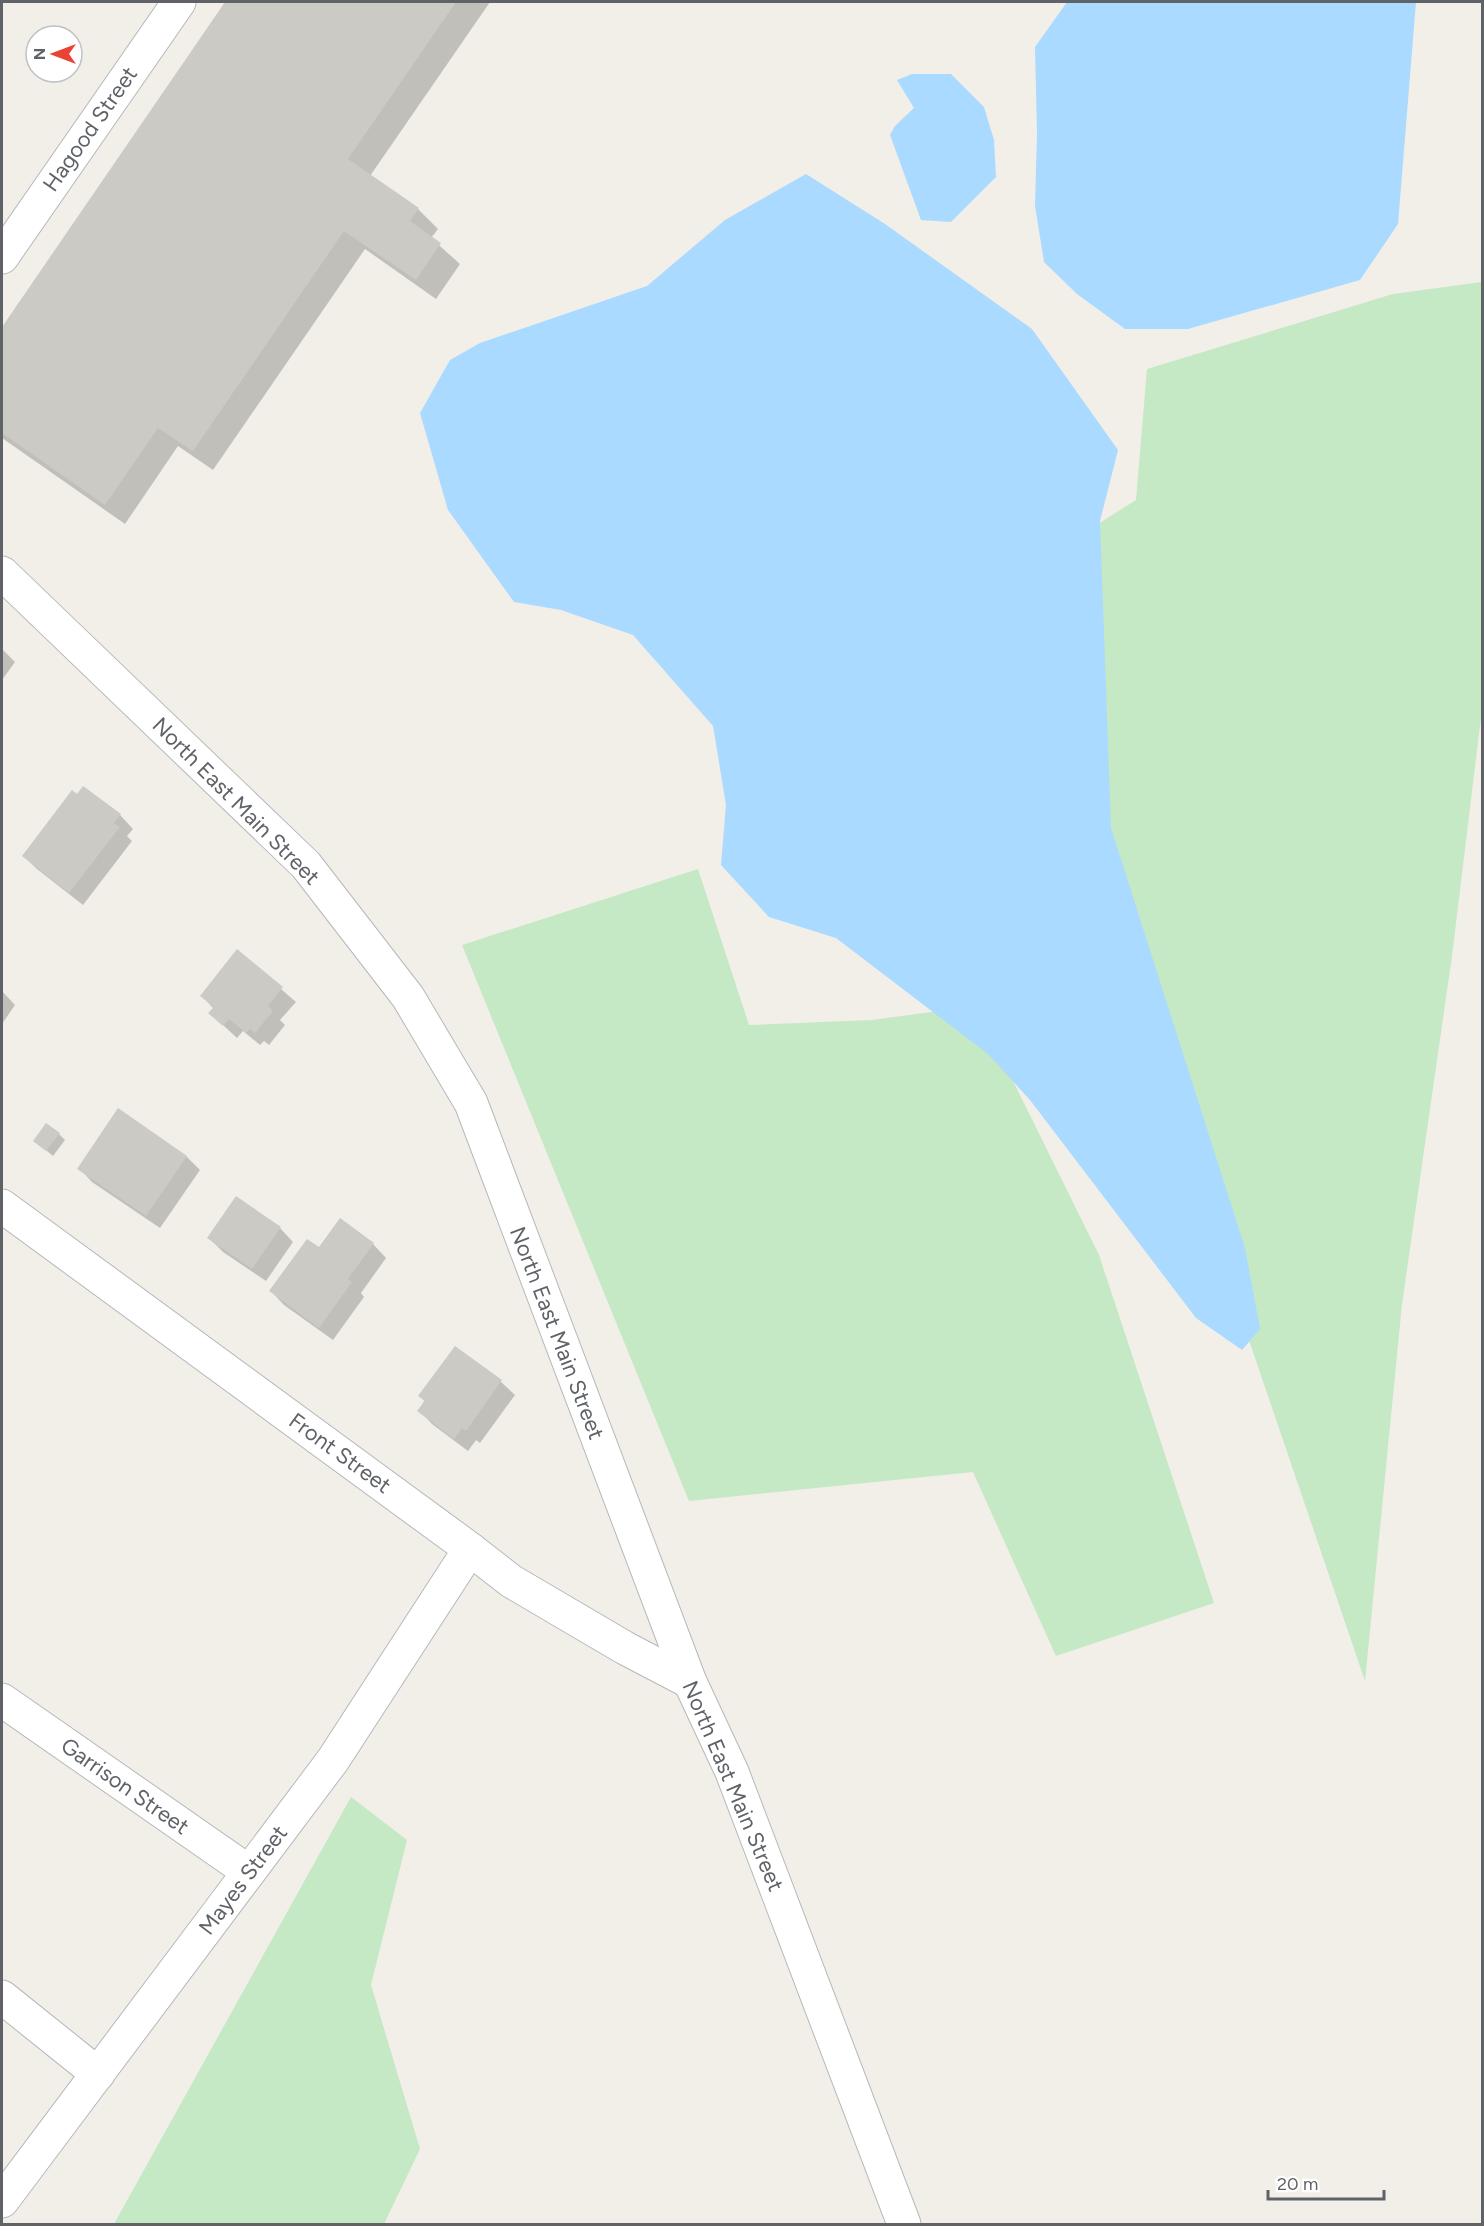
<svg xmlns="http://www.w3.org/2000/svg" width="1484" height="2226" viewBox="0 0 1484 2226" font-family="Figtree,sans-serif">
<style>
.green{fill:#c5e8c5}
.water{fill:#aadaff}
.shadow{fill:#0003}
.building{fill:#cccac5}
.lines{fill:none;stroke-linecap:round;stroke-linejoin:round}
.minor-casing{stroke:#b5b8bc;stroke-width:35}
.minor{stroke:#fff;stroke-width:33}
.labels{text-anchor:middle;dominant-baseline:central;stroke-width:4.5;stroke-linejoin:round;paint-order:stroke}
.street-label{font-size:22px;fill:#5f6368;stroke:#fff}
</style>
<rect width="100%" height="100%" fill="#f1efe8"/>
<!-- green -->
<g class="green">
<polygon points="1482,282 1482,709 1452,956 1402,1304 1365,1681 1200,1196 1044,558 1136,500 1147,369 1393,294"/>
<polygon points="698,869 749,1025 872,1020 976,1006 1099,1255 1214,1603 1056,1656 973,1472 689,1501 462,945"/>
<polygon points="351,1797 407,1840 371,1985 420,2149 384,2224 114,2224"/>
</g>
<!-- water -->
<g class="water">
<polygon points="1067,2 1416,2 1398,224 1360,280 1188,329 1125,329 1077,294 1044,262 1035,206 1037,133 1035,47"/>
<polygon points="912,74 951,74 984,107 994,140 996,177 951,222 921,220 890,135 895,126 914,108 897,80"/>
<polygon points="806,174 885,224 1032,329 1118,450 1100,521 1111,828 1245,1248 1260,1329 1242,1350 1196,1318 1030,1100 988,1054 836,938 769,917 721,865 726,805 713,726 633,635 561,610 514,602 448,510 420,413 450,360 480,343 647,286 725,220"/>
</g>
<!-- shadow -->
<g class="shadow">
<polygon points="227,2 490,2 370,176 418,209 438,229 431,238 460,264 436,299 365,249 213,470 178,446 125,524 2,438 2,329"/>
<polygon points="2,649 15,662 2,680"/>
<polygon points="120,815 133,829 127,836 132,841 83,905 37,869 24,856"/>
<polygon points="237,951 296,1002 280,1020 285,1025 269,1045 264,1041 260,1045 243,1031 237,1038 210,1013 214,1009 202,996"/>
<polygon points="2,991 15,1005 2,1024"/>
<polygon points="118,1110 187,1157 200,1170 160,1228 92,1182 79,1168"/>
<polygon points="59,1134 65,1140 53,1156 35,1141"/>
<polygon points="280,1228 293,1242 266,1281 223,1252 209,1238"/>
<polygon points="373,1244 386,1258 361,1293 364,1297 333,1340 284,1305 271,1291"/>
<polygon points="455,1348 501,1382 515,1395 480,1443 476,1440 468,1451 432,1424 419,1410"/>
</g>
<!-- building -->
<g class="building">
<polygon points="225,2 456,2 348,159 419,208 410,221 441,243 416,280 344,231 193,451 158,428 105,505 2,433 2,327"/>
<polygon points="83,786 121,814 114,823 120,827 69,893 22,856 72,790 77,794"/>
<polygon points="237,949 283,987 268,1006 273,1011 255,1033 250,1029 246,1033 229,1019 223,1026 208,1013 214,1007 200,996"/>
<polygon points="118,1108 187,1156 146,1216 77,1169"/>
<polygon points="46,1123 60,1133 46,1151 33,1141"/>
<polygon points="236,1196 281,1227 252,1269 207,1238"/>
<polygon points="340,1218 374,1243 348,1279 352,1282 319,1328 269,1291 307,1239 319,1247"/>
<polygon points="455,1346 502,1380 466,1431 462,1428 454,1439 417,1411 425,1401 418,1396"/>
</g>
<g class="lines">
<defs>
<g id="minor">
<polyline points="2,257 179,2"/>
<polyline points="2,573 306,865 408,997 471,1103 690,1682 732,1772 904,2224"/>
<polyline points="2,1206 470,1549 511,1581 625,1648 690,1682"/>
<polyline points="2,1700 249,1872"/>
<polyline points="2,1997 98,2074"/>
<polyline points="2,2201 333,1760 470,1549"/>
</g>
</defs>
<!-- minor casing -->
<use href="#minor" class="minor-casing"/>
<!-- minor -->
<use href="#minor" class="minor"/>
</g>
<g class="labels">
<!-- street labels -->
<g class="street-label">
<text transform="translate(90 129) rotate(-55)">Hagood Street</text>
<text transform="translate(236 801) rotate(45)">North East Main Street</text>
<text transform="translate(557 1333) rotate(69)">North East Main Street</text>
<text transform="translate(340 1453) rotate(36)">Front Street</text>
<text transform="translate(125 1786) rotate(35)">Garrison Street</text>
<text transform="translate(733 1786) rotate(67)">North East Main Street</text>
<text transform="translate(243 1880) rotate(-53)">Mayes Street</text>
</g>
</g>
<!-- border -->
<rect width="1484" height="2226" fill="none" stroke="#5f6368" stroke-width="6"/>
<!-- north arrow -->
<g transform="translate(54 54) rotate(270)"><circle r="28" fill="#ffffff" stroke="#bfc1c3" stroke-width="1.5"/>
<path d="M0-4.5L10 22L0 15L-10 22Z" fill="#ea4335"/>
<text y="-9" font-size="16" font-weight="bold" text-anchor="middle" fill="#5f6368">N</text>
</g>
<!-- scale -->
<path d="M1268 2190v9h116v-9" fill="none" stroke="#5f6368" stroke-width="3"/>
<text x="1277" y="2190" font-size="18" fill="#5f6368" stroke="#ffffff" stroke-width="4.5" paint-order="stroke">20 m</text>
</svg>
